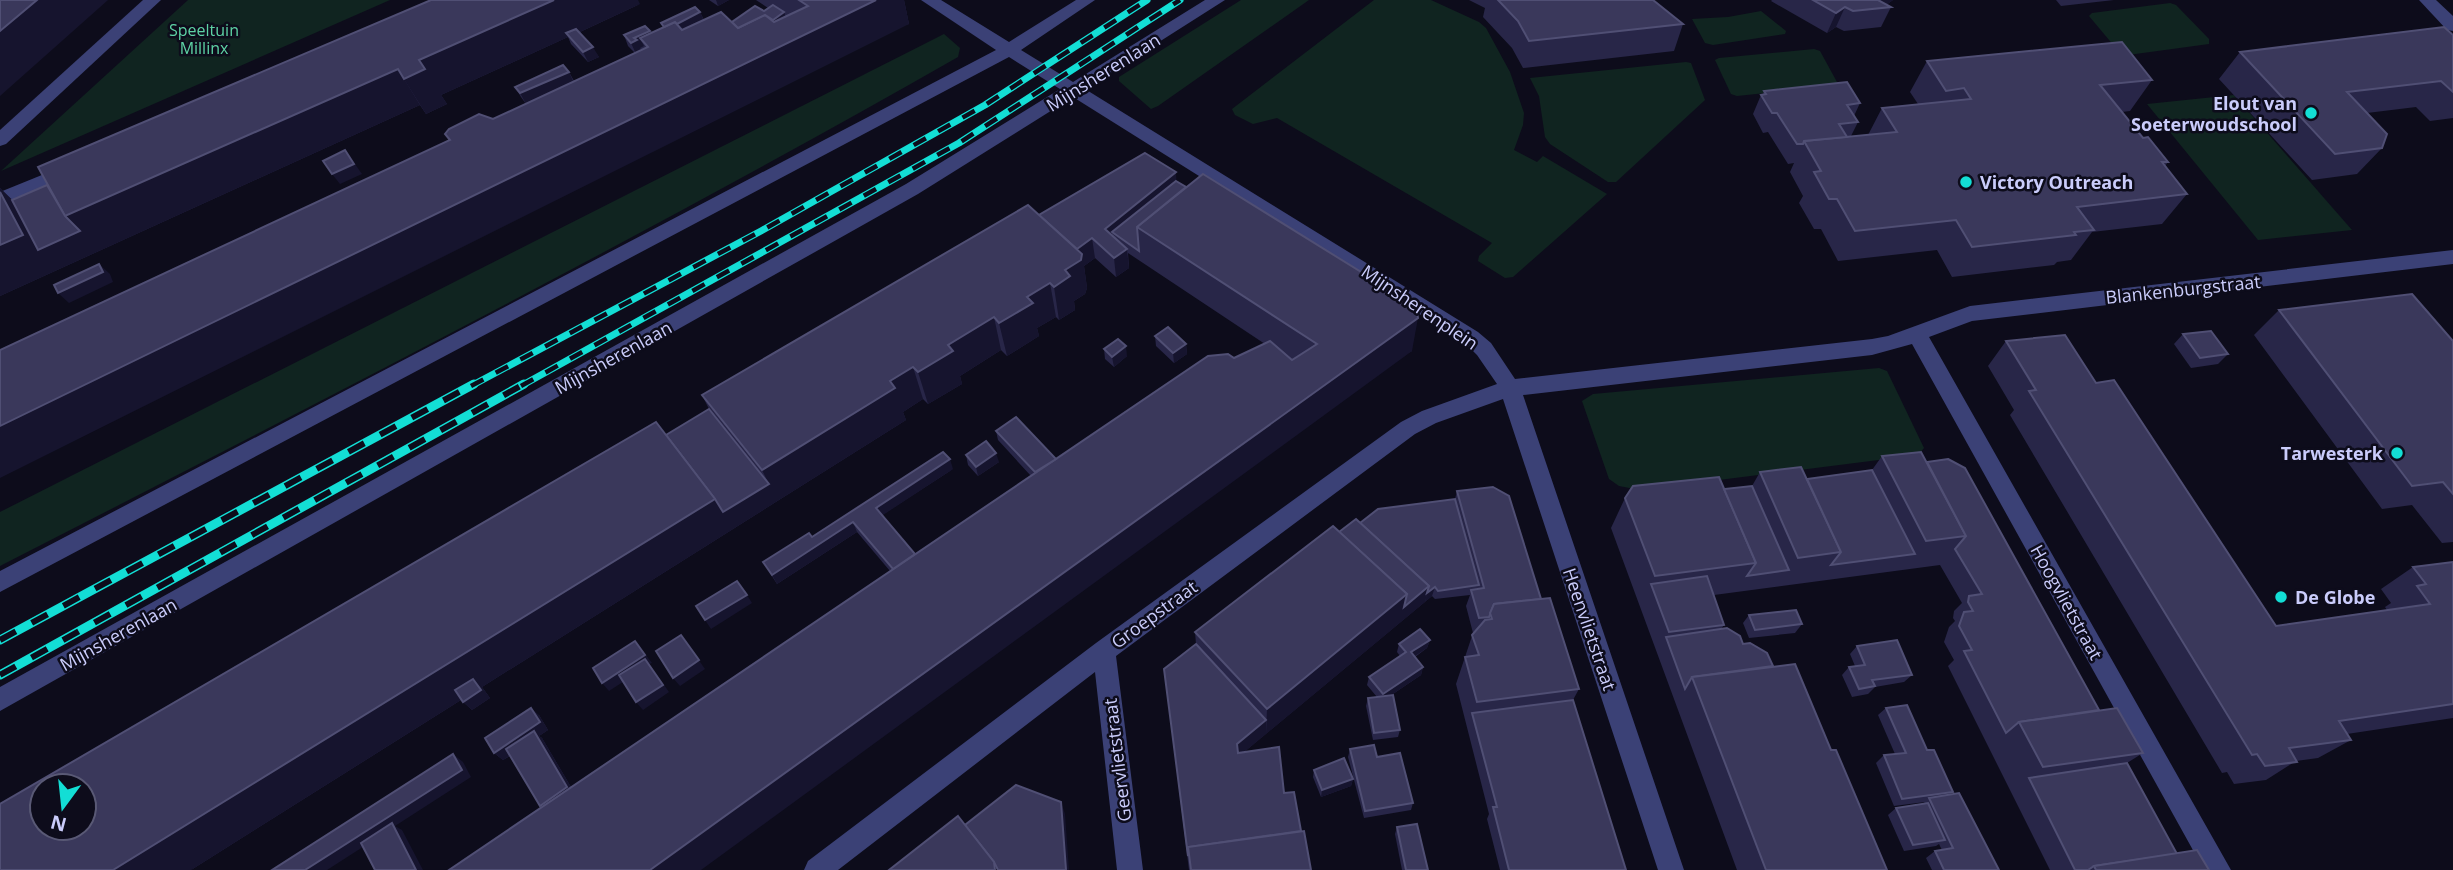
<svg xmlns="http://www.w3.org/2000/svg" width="2453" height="870" viewBox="0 0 2453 870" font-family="'Open Sans',sans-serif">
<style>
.green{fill:#102420}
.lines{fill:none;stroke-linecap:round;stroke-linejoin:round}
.minor{fill:#3b4176;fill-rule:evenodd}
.rail-far1-casing{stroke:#13ded5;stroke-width:7}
.rail-casing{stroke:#13ded5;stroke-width:9}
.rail-far1{stroke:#0d0c1b;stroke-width:4.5;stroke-dasharray:14;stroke-linecap:butt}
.rail{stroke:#0d0c1b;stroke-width:6;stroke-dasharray:18;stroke-linecap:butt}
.wall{fill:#282648}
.shaded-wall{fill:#16142e}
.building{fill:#3a385b;stroke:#504f74;stroke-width:2;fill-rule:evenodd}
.poi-dot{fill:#13ded5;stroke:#0d0c1b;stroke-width:2.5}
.labels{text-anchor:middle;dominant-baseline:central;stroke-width:5;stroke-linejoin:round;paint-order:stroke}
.far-park-label{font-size:16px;fill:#5ed3a5;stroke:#0d0c1b}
.street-label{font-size:18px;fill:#caccfb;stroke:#0d0c1b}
.poi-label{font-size:18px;font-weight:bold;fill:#caccfb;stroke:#0d0c1b;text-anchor:end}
</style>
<rect width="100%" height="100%" fill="#0d0c1b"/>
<!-- green -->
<g class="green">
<polygon points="188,0 390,0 1,171"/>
<polygon points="1241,0 1309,0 1158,106 1151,109 1119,81 1119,77"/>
<polygon points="1374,0 1431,0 1479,22 1486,28 1510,72 1524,113 1523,125 1514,150 1537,162 1543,156 1607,194 1513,277 1505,278 1478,261 1479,256 1492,243 1277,118 1253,124 1235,115 1232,109"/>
<polygon points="2170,3 2176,5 2209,39 2209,44 2128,55 2120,53 2089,16 2092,13"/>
<polygon points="1761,11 1786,31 1785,34 1713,45 1705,43 1692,19 1728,17"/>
<path d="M944 34 960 48 958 57C644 236 322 401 0 566V512Z"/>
<polygon points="1814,49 1820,51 1837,82 1834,86 1737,96 1731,94 1715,60 1719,58"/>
<polygon points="1686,62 1691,63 1705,100 1616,182 1608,182 1550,144 1545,137 1539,96 1530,78"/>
<polygon points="2234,95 2352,230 2258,240 2147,104"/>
<polygon points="1879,368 1887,371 1924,448 1918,455 1640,490 1619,486 1609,479 1582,401 1593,394"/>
</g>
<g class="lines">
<!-- minor -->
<g class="minor">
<polygon points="143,0 161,0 6,144 0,146 0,130"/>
<polygon points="921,0 941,0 1009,42 1076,0 1095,0 1021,50 1073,82 1205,0 1225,0 1085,89 1478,332 1491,343 1515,379 1872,339 1888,336 1970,306 2453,250 2453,264 1972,321 1929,337 2231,870 2204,870 1912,344 1872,355 1523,395 1684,870 1658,870 1503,399 1436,423 1415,434 1116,656 1143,870 1117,870 1095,672 838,870 804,870 808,861 1096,643 1401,422 1422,411 1497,384 1477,355 1464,342 1073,97 918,194 0,711 0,687 906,184 1060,89 1009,57 0,592 0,571 996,50"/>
<polygon points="2419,0 2436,0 2453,16 2453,31 2447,30"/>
<polygon points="69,164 75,165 78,170 75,175 0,206 0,192"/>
</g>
<defs>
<g id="rail-far1">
<polyline points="471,386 761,231 985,105 1147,0"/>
<polyline points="521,386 959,143 1180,0"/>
</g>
<g id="rail">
<polyline points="0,640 474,384"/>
<polyline points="0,675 524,384"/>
</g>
</defs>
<!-- rail-far1 casing -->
<use href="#rail-far1" class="rail-far1-casing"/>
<!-- rail casing -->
<use href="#rail" class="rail-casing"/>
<!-- rail-far1 -->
<use href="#rail-far1" class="rail-far1"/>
<!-- rail -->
<use href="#rail" class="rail"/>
</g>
<!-- wall -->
<g class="wall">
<polygon points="709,0 729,0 718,6"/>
<polygon points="756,0 904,0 909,24 449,140 445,134 493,119 526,104 521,97 515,87 569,72 574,81 635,53 628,46 624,35 651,33 663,27 661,23 700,12 704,20 732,22 764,11 768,8"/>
<polygon points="1469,0 1653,0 1683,24 1674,51 1523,68 1512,48 1483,17 1485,8"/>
<polygon points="1772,0 1893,0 1886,5 1891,7 1881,27 1844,31 1836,27 1827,33 1771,1"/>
<polygon points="2056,0 2114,0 2061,6"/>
<polygon points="640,4 580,32 599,57 588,62 571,44 568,37 441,95 447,104 426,114 420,105 0,296 0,188 12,200 47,185"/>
<polygon points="2453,35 2453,118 2430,121 2416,107 2367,113 2382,148 2357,174 2312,180 2219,79 2240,52"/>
<polygon points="1927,61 2152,80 2130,111 2122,112 2143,138 2168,162 2165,166 2187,194 2162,224 2092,232 2071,260 2057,262 2054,265 1952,277 1937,250 1838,261 1821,229 1814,229 1799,203 1803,196 1790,172 1794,163 1788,164 1768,132 1763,133 1753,114 1761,95 1763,94 1764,91 1860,103 1854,116 1858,122 1851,136 1868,135 1882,108 1918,104 1910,92"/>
<polygon points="1176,172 1176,181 1412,351 541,807 510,756 503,760 494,753 539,715 548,730 539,736 542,738 571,787 890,571 857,532 777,584 763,562 812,537 953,469 882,515 915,554 1031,476 998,440 996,431 1056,459 1234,358 1265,344 1128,253 1129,268 1116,277 1095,258 1084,266 1087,288 1085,294 1074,301 1075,310 1059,320 1056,317 1037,328 1039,336 1007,356 1001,350 960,376 962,384 928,404 923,399 903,412 906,420 482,687 490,698 472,710 461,700 191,870 666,435 709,409 702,395 1039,215"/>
<polygon points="2279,310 2453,341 2453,542 2442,543 2412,505 2382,509 2254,335"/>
<polygon points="2183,334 2228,354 2218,364 2191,368 2174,344"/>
<polygon points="1155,336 1186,344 1187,354 1174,363 1156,346"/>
<polygon points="2006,341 2096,383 2276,626 2387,610 2385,607 2391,603 2381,589 2413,567 2453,562 2453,718 2347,734 2351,740 2318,758 2296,761 2266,780 2234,784 2227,772 2222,773 2010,415 2014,410 1988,366"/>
<polygon points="1104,349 1127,356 1114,367 1105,359"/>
<polygon points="966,455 999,462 978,476 968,465"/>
<polygon points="1882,456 1927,462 2099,710 2143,753 2127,763 2177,854 2209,870 2050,870 1948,666 1954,660 1944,642 1949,627 1955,621 1953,618 1954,611 1962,603 1940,565 1714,595 1724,625 1721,629 1773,666 1831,750 1887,870 1737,870 1611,528 1625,498 1752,486 1760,472 1807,479 1872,470"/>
<polygon points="1457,491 1541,599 1579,689 1573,700 1626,870 1500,870 1487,819 1489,814 1456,684 1473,633 1466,606 1470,595 1435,599 1432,596 1244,752 1284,793 1301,831 1311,870 1189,870 1164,669 1196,644 1195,632 1339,532 1360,523 1455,499"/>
<polygon points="1749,615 1802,624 1795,633 1749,638 1743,623"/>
<polygon points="1430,640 1427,648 1415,657 1423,667 1421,675 1390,696 1400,730 1398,737 1373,740 1366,706 1368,698 1377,697 1367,685 1369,677 1400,656 1397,652 1399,644"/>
<polygon points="1857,646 1912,675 1904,682 1875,687 1868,694 1852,697 1842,675 1849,667 1855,666 1850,654"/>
<polygon points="1886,708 1927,750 1953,792 1950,795 1999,870 1932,870 1926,858 1935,851 1942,850 1939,844 1936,846 1904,851 1888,815 1896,808 1922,804 1925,802 1894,806 1876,763 1884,755 1895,754 1878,715"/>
<polygon points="1350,749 1413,803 1411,810 1364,818 1348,757"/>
<polygon points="1314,770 1353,779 1351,786 1321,797 1313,777"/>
<polygon points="1397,827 1428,870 1402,870 1395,834"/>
</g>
<!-- shaded-wall -->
<g class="shaded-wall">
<polygon points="37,0 108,0 0,96 0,31"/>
<polygon points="554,0 638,0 640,4 569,37 566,33 568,37 441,95 447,104 426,114 404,79 419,60"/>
<polygon points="716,0 729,0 718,6"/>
<polygon points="876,0 904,0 909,24 0,478 0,426"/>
<polygon points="1875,0 1893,0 1882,8"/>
<polygon points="1845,7 1836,27 1827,33 1836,13"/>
<polygon points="700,12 705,23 671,39 667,29"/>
<polygon points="784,12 788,23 777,30 773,20"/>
<polygon points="650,31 654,42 640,38 644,46 640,48 642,51 636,54 631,43 634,38"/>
<polygon points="593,47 599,57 588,62 583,52"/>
<polygon points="398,69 420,105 0,296 0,188 32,219 65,216"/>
<polygon points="569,72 574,83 526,104 520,93"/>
<polygon points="345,150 362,174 340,184 332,174"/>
<polygon points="1176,172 1177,191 1112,232 1113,243 1105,229"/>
<polygon points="1092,238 1095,258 1084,266 1087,288 1085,294 1074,301 1075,310 1059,320 1054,287 1069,255"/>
<polygon points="1127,249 1129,268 1116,277 1114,258"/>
<polygon points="99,264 110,274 113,282 69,303 58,293"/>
<polygon points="1050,283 1056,317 1037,328 1039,336 1007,356 999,323 1027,297"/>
<polygon points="994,317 1001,350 960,376 962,384 928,404 918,372 948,345"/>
<polygon points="1418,318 1412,351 701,870 650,870"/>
<polygon points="1186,344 1187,354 1174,363 1173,353"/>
<polygon points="1126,346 1127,356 1114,367 1112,357"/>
<polygon points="913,367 923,399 903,412 906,420 482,687 490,698 472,710 463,702 480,688 191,870 113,870 715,499 769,484 762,470 890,381"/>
<polygon points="996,453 999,462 978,476 976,467"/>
<polygon points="950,459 953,469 880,517 876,508"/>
<polygon points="853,522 857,532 777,584 772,575"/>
<polygon points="1429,586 1425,602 1266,734 1267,709 1407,594"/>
<polygon points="1435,587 1432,596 1425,602 1427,593"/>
<polygon points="747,595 752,603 711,629 705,620"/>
<polygon points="681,635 705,669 680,686 673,678"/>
<polygon points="1430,640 1427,648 1409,660 1411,652"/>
<polygon points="635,641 652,663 649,664 669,692 643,710 636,702 649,665 609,691 602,683"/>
<polygon points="1423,667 1421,675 1381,702 1383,694"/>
<polygon points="531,708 539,715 548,730 539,736 542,738 575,794 548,813 540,806 538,737 503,760 494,753"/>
<polygon points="1266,720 1266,734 1237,758 1237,744"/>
<polygon points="453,754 463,762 471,777 395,826 402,830 423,870 416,870 394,827 327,870 305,870"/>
<polygon points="1353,779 1351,786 1321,797 1322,790"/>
<polygon points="1061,802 1065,814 1069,870 1066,870"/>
</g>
<!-- building -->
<g class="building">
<polygon points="0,0 37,0 0,31"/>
<polygon points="431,0 554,0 419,60 425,69 404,79 398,69 65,216 38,167"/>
<polygon points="799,0 876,0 0,426 0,350 450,140 445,134 449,129 479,114 493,119 648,47 640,38 675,22 682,30 721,12 738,28 765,15 774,22 808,6"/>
<polygon points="1498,0 1653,0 1683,24 1529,41 1518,21"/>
<polygon points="1813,0 1878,0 1891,7 1853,11 1845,7 1836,13"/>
<polygon points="773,5 784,12 773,20 765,15 738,28 732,22 755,6 764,11"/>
<polygon points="695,7 700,12 677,24 675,22 664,27 661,23"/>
<polygon points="645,26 650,31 634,38 637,40 631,43 624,35"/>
<polygon points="2444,27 2453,35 2453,92 2441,81 2347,92 2387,134 2382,148 2335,154 2240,52"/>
<polygon points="576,29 593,47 583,52 566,33"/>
<polygon points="2122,42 2152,80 2100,85 2143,138 2148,137 2168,162 2162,162 2187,194 2077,207 2094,230 2074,232 2076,235 1972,247 1956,220 1855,231 1837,199 1829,199 1814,172 1821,171 1804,141 1897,132 1882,108 1971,99 1964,88 1946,91 1927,61"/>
<polygon points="563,65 569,72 520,93 515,87"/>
<polygon points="1847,82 1860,103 1847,105 1858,122 1839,124 1847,137 1804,141 1803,144 1797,144 1777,113 1772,113 1761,95 1766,94 1764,91"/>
<polygon points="345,150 354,164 332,174 323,161"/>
<polygon points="1145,153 1176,172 1105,229 1127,249 1114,258 1092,238 1077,249 1039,215"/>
<polygon points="1203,174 1416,306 1418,318 650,870 449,870 1208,356 1228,354 1234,358 1270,341 1292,360 1317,344 1137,227"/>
<polygon points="1176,181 1186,187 1137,227 1139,251 1112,232"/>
<polygon points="47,185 65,216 80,231 38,250 12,200"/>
<polygon points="0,192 23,235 0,245"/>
<polygon points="1028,205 1082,254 1081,260 1065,270 1070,276 1054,287 1050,283 1027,297 1033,303 999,323 994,317 948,345 953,351 918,372 913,367 890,381 895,388 762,470 702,395"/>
<polygon points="99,264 103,272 58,293 54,285"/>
<polygon points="2412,294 2453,341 2453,494 2443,482 2412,486 2279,310"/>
<polygon points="1168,327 1186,344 1173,353 1155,336"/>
<polygon points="2211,331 2228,354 2200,358 2183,334"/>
<polygon points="2065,335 2096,383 2114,380 2276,626 2430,604 2417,586 2426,584 2413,567 2453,562 2453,704 2339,721 2351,740 2289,748 2297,762 2265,766 2257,754 2252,755 2029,391 2036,390 2006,341"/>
<polygon points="1118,339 1126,346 1112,357 1104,349"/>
<polygon points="709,409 769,484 723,512 715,499 666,435"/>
<polygon points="1016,417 1056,459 1035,472 996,431"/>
<path d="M656 422 715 499 113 870H0V804ZM42 786H84V828H42Z"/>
<polygon points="986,441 996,453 976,467 966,455"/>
<polygon points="943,452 950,459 876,508 915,554 893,569 853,522 772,575 763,562 809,533 812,537"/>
<polygon points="1921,452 1966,536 1926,541 1882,456"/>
<polygon points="1948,459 1965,468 2099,710 2019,722 2006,733 1964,651 1972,650 1959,626 1964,612 1973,611 1968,602 1969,596 1982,594 1955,549 1966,536 1927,462"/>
<polygon points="1801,467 1841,552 1798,558 1760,472"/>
<polygon points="1872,470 1915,554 1831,565 1841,552 1807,479"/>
<polygon points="1719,477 1756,563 1655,576 1625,498 1633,486"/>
<polygon points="1752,486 1789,570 1747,576 1756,563 1724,489"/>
<polygon points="1493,487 1509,496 1541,599 1494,604 1489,617 1479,618 1471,590 1484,588 1457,491"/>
<polygon points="1455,499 1479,585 1438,591 1435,587 1427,593 1429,586 1360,523 1378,509"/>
<polygon points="1356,519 1429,586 1404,607 1407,594 1339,532"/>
<polygon points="1333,526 1407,594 1267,709 1195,632"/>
<polygon points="1707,576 1724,625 1669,632 1651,584"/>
<polygon points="737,581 747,595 705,620 696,606"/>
<polygon points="1550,598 1579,689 1477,702 1465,657 1479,655 1472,635 1485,620 1492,619 1490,613 1494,604"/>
<polygon points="1796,610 1802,624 1755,630 1749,615"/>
<polygon points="1727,628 1740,636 1743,644 1750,643 1767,653 1773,666 1692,677 1685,689 1666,637"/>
<polygon points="1420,629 1430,640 1411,652 1423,667 1383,694 1369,677 1406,652 1399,644"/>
<polygon points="681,635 699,660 673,678 656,651"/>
<polygon points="1897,640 1912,675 1872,680 1875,686 1859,689 1849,667 1865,665 1857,646"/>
<polygon points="635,641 645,655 602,683 593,668"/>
<polygon points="1196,644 1266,720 1237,744 1238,753 1279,747 1284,793 1294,792 1301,831 1188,847 1188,856 1164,669"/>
<polygon points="645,659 663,685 636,702 619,675"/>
<polygon points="1795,664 1831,750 1836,750 1887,870 1766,870 1692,677"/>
<polygon points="473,679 481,690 463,702 455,690"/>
<polygon points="1393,695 1400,730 1374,733 1368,698"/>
<polygon points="1573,700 1626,870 1509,870 1493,807 1497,807 1472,713"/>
<polygon points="1907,705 1927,750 1934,750 1953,792 1902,799 1884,755 1906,753 1886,708"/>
<polygon points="531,708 540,722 494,753 485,738"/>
<polygon points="2117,708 2143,753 2043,767 2019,722"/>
<polygon points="534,731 567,787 540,806 506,749"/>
<polygon points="1374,745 1377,757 1400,753 1413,803 1365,811 1350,749"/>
<polygon points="453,754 462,770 305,870 272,870"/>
<polygon points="1344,758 1353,779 1322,790 1314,770"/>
<polygon points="2127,763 2177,854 2094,866 2088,870 2075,870 2029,778"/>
<polygon points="1016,785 1061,802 1066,870 998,870 994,862 965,825"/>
<polygon points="1959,793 1999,870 1944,870 1935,851 1953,848 1929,798"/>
<polygon points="1928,803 1945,840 1913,845 1896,808"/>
<polygon points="958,816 994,862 995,870 889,870"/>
<polygon points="392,823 416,870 375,870 361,843"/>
<polygon points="1417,824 1428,870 1406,870 1397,827"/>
<polygon points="1304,831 1311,870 1191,870 1188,847"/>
<polygon points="2197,850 2209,870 2096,870 2094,866"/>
</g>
<!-- markers -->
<g class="poi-dot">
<circle cx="2311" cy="113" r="7"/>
<circle cx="1966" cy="182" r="7"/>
<circle cx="2397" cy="453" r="7"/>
<circle cx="2281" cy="597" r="7"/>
</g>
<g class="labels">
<!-- far-park labels -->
<g class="far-park-label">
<text x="204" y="30">Speeltuin<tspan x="204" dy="18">Millinx</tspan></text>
</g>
<!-- street labels -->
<g class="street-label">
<text transform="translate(1103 72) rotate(-32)">Mijnsherenlaan</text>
<text transform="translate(2183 289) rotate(-6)">Blankenburgstraat</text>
<text transform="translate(1420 307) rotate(34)">Mijnsherenplein</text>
<text transform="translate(613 357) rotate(-29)">Mijnsherenlaan</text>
<text transform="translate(2067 602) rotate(61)">Hoogvlietstraat</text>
<text transform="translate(1154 614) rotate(-36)">Groepstraat</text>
<text transform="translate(1590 629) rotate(71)">Heenvlietstraat</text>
<text transform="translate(118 634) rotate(-29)">Mijnsherenlaan</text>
<text transform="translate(1117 760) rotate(-97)">Geervlietstraat</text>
</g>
<!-- poi labels -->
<g class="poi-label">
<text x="2297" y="103">Elout van<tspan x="2297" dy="21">Soeterwoudschool</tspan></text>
<text x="1980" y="182" text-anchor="start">Victory Outreach</text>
<text x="2383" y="453">Tarwesterk</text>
<text x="2295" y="597" text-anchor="start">De Globe</text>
</g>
</g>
<!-- north arrow -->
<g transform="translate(63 807) rotate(195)"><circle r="33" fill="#0d0c1b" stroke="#595975" stroke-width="2"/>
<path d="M0-5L12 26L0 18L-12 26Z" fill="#13ded5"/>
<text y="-10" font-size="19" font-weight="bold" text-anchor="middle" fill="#caccfb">N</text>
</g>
</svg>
